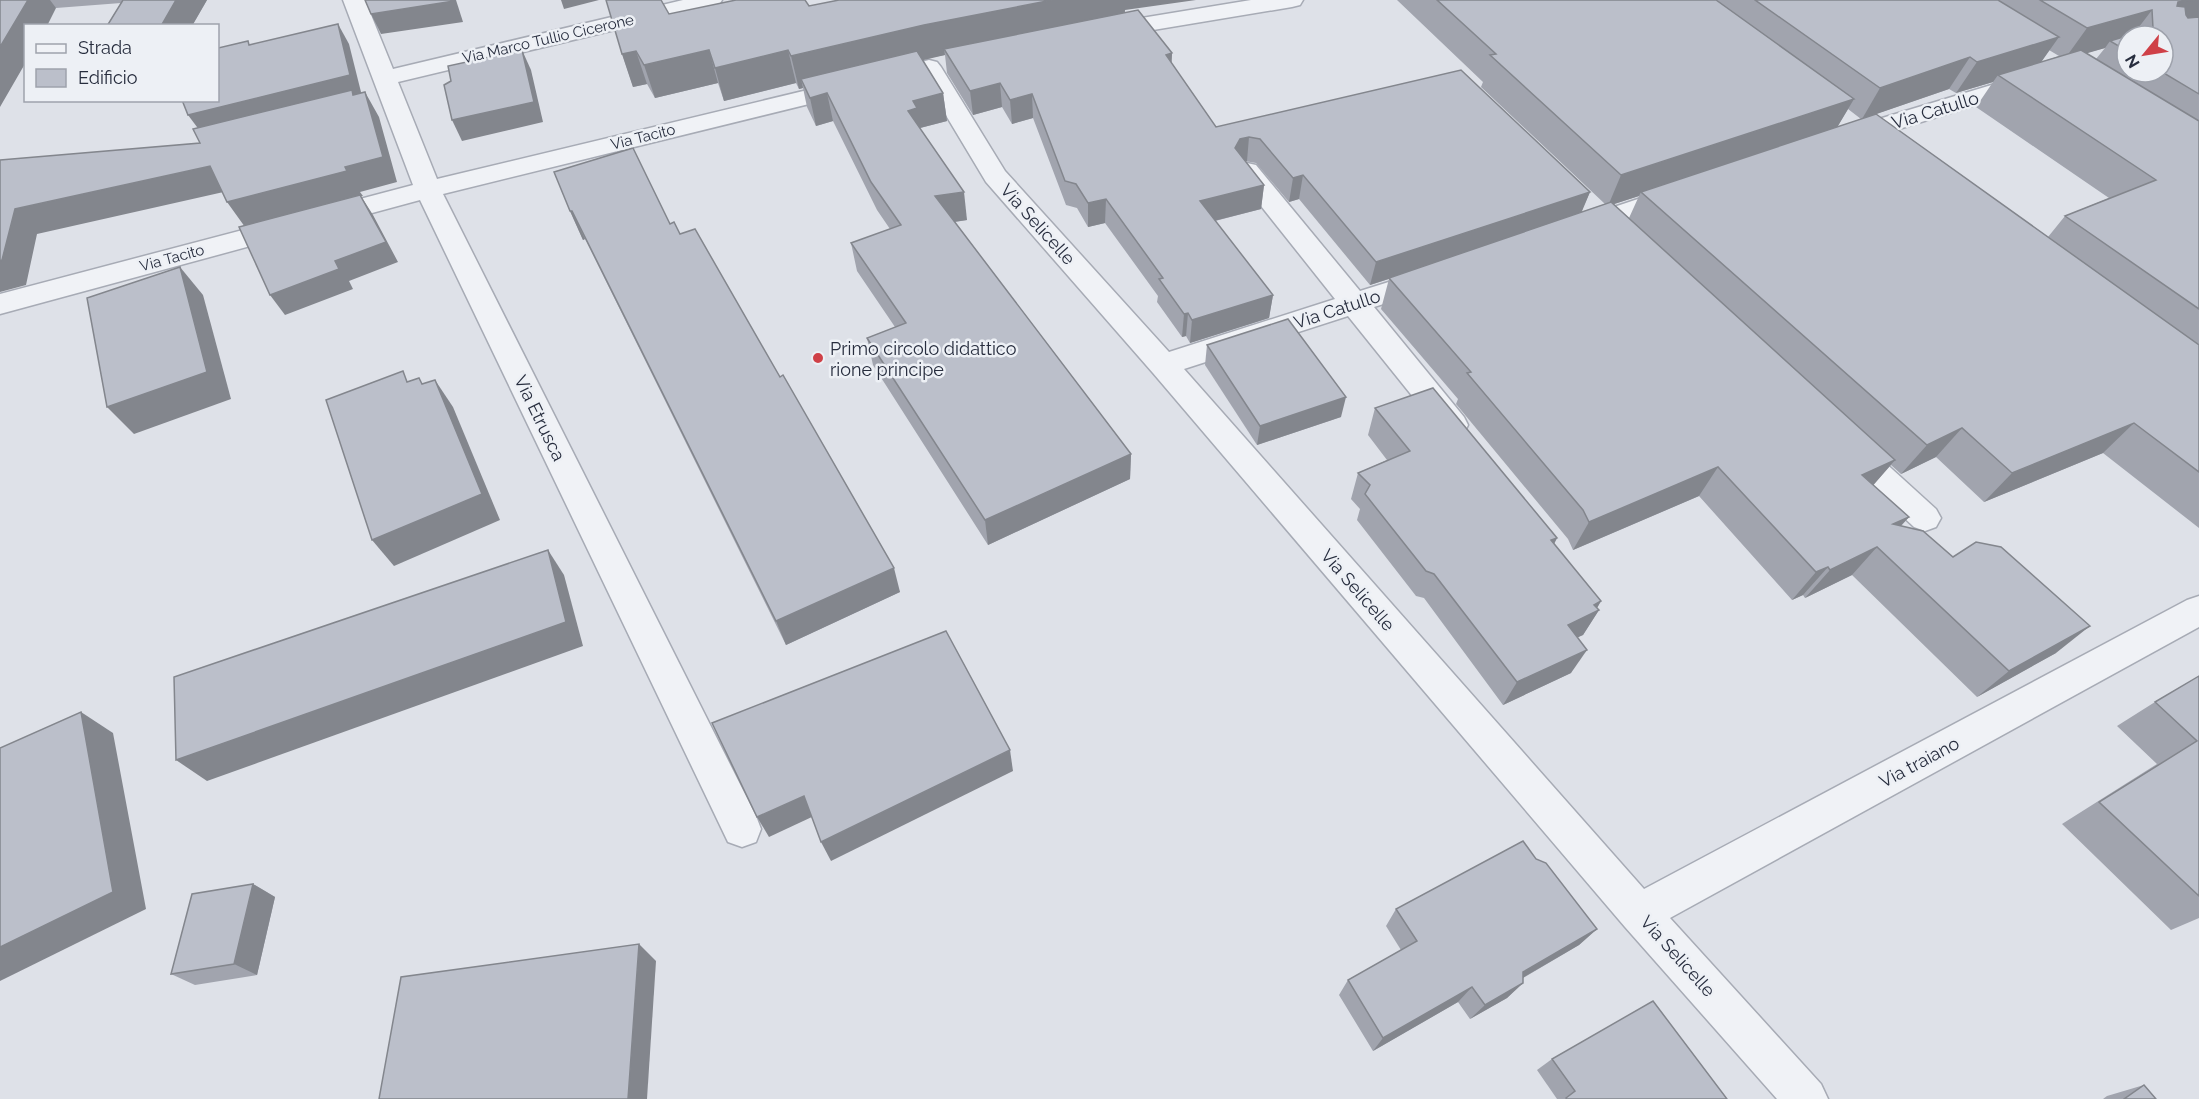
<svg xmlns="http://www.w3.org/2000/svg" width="2199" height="1099" viewBox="0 0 2199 1099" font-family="Raleway,sans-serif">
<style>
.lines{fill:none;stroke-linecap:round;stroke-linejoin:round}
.minor-casing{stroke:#a7abb5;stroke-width:3}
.minor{fill:#f0f2f6;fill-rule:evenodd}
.wall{fill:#a1a4ae;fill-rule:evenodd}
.shaded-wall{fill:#83868d}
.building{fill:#bbbfca;stroke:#83868d;stroke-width:1.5}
.poi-dot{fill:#cf4047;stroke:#edf0f5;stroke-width:2}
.labels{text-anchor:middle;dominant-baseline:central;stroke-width:5;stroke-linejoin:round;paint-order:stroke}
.far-street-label{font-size:15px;fill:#272d3e;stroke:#edf0f5}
.street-label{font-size:18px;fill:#272d3e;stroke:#edf0f5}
.poi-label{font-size:18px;fill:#272d3e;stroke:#edf0f5;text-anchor:start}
</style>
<rect width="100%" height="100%" fill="#dee1e8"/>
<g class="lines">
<defs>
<g id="minor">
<polygon points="343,0 365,0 393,69 683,0 722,0 719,5 398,82 437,179 849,80 858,82 861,87 858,92 443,194 756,816 761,829 756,842 742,847 728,842 420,200 0,314 0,294 413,185"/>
<polygon points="1251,0 1303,0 1300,5 1292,7 1105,38 1097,36 1093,31 1097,26 1105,24"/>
<polygon points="929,60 937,62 941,67 1005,171 1169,352 1335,299 1238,177 1234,171 1238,165 1247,163 1256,165 1360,291 1427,270 1437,273 1441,280 1437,287 1374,307 1464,417 1468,425 1464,433 1453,437 1442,433 1348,316 1184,369 1644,889 2187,600 2199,596 2199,627 1670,918 1821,1084 1828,1099 1777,1099 1625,927 1153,373 986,182 917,67 921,62"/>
<polygon points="2028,74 2036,76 2040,81 2036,86 1848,145 1839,143 1835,137 1839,131"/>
<polygon points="1674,187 1683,190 1687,196 1683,202 1581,236 1572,233 1568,227 1572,221"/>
<polygon points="1848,435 1859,439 1936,509 1941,518 1936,527 1925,531 1914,527 1837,455 1832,447 1837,439"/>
</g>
</defs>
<!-- minor casing -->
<use href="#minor" class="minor-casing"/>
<!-- minor -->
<use href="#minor" class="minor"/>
</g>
<!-- wall -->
<g class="wall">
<polygon points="0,0 207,0 192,26 107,26 121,3 56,8"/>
<path d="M1397 0H2199V528L2103 453 1984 502 1936 457 1901 474 1891 465 1873 485 1909 517 1901 526 2056 653 1977 697 1852 575 1805 598 1803 595 1792 600 1699 496 1573 550 1568 539 1456 404 1458 399 1381 309 1389 279 1370 285 1299 199 1289 202 1256 163 1245 161 1264 185 1261 209 1215 221 1273 295 1269 318 1190 343 1186 336 1182 337 1157 302 1158 296 1105 223 1088 227 1077 208 1066 205 1033 118 1012 124 1002 107 973 115 947 73 945 55 922 59 943 93 947 121 920 128 967 220 955 222 1131 454 1130 479 988 545 873 365 867 338 895 327 857 271 851 243 890 229 877 210 833 121 816 126 807 107 803 88 799 89 796 83 724 101 718 83 655 98 647 84 633 87 622 54 669 14 809 6 1125 10V13L1172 53 1171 63 1216 127 1590 192 1581 212 1605 204 1481 87 1483 82ZM2127 36 2163 72H2127ZM2105 48 2096 59 2086 53ZM2049 50 2059 56 2041 62ZM1993 82 1976 107 2109 198 2065 216 2048 237 1876 114 1949 89 1956 93ZM1848 109 1861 119 1837 127ZM1639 196 1629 218 1614 204Z"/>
<polygon points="570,211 670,224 680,234 780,377 900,592 786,645 585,239 583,240"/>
<polygon points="1207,345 1341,417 1257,445 1205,365"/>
<polygon points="1375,408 1557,538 1554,544 1601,601 1597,608 1599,610 1583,635 1577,637 1571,673 1503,705 1424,598 1416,596 1357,520 1360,509 1351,499 1358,473 1387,460 1368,435"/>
<polygon points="2199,676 2199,918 2171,930 2062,824 2157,764 2117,726 2155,702"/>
<polygon points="1536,859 1597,929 1579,945 1523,978 1523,983 1507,998 1470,1019 1458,1002 1373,1051 1339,995 1348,980 1401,950 1386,926 1396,909"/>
<polygon points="253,884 275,897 257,975 195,985 171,974"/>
<polygon points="1552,1059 1727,1099 1557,1099 1537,1070"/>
<polygon points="2144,1085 2156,1099 2103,1099 2107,1096"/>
</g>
<!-- shaded-wall -->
<g class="shaded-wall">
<polygon points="28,0 50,0 56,8 47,26 26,26 26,62 0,107 0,47"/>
<polygon points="176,0 207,0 192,26 161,26"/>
<polygon points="453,0 456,0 463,22 381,34 371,14"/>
<polygon points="561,0 599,0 564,9"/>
<polygon points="1052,0 1196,0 1125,10 1124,18 944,49 945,55 805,88 801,79 803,88 799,89 791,56 924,25"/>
<polygon points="2195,0 2199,0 2199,28 2154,34 2178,2"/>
<polygon points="2152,10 2132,36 2110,41 2105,48 2064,60 2087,28"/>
<polygon points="338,24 349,44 362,96 203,135 188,115"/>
<polygon points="2059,37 2037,68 1998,75 1993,82 1956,93 1977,62"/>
<polygon points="522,50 531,70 543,122 462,141 452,120"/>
<polygon points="709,50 718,83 655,98 644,65"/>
<polygon points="788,50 796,83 724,101 715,68"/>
<polygon points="636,51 647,84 633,87 622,54"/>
<polygon points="1172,53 1171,77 1166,55"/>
<polygon points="1970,57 1949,89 1862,119 1880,88"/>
<polygon points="1000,83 1002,107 973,115 970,91"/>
<polygon points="365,92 379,117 397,182 360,192 363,196 361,196 373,215 398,262 349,281 353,289 285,315 270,295 245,227 227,202 345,167"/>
<polygon points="827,93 833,121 816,126 810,98"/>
<polygon points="943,93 947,121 920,128 908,111 913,101"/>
<polygon points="1032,94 1033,118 1012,124 1010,100"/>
<polygon points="1854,99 1835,131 1641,192 1639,196 1608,206 1621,175"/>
<polygon points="1249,137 1247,161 1238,163 1235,148 1240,139"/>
<polygon points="210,166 228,191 37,234 26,285 0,292 0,261 15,209"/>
<polygon points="1303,175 1299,199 1289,202 1293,178"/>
<polygon points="1264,185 1261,209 1198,225 1200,201"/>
<polygon points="964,192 967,220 939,224 935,196"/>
<polygon points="1590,192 1580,216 1370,285 1376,262"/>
<polygon points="1106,199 1105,223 1088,227 1088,203"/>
<polygon points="570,211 572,211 585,239 583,240"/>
<polygon points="180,267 203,295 231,399 134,434 107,407"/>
<polygon points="1273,295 1269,318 1190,343 1192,320"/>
<polygon points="1188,313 1186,336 1182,337 1184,314"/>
<polygon points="435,380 453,407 500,520 394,566 372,540"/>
<polygon points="1346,397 1341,417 1257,445 1260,426"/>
<polygon points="2134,423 2103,453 1984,502 2012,473"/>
<polygon points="1962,428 1936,457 1901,474 1927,445"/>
<polygon points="1131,454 1130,479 988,545 985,520"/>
<polygon points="1895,460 1870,489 1862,475"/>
<polygon points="1718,467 1699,496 1573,550 1589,522"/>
<polygon points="1909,517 1882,546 1877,547 1852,575 1805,598 1830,570 1893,524"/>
<polygon points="1557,538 1544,563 1551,540"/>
<polygon points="548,550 564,575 583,646 207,781 176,760"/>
<polygon points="1828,567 1803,595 1792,600 1816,572"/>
<polygon points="894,568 900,592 786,645 776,621"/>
<polygon points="1601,601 1594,613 1599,610 1583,635 1553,649 1568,625 1594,605"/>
<polygon points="2090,626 2056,653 1977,697 2009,671"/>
<polygon points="1587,650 1571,673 1503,705 1517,682"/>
<polygon points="81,712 113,733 146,909 0,981 0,947"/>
<polygon points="1010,750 1013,771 831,861 821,842"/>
<polygon points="804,796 814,816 769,837 757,817"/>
<polygon points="253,884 275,897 257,975 234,964"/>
<polygon points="1597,929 1579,945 1507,987 1523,972"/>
<polygon points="639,944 656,961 647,1099 628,1099"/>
<polygon points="1523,983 1507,998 1470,1019 1485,1005"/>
<polygon points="1472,987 1458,1002 1373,1051 1383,1038"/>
</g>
<!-- building -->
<g class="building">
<polygon points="0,0 28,0 0,47"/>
<polygon points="123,0 176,0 161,26 107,26"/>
<polygon points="365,0 453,0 454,1 371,14"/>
<polygon points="606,0 661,0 669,14 736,0 805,0 809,6 839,0 1052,0 924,25 791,56 788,50 715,68 709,50 644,65 636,51 622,54"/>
<polygon points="1437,0 1716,0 1854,99 1621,175 1490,55 1496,54"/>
<polygon points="1755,0 1998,0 2059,37 1977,62 1970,57 1880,88"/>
<polygon points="2040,0 2195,0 2178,2 2177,6 2185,7 2186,15 2188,18 2199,17 2199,94 2162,72 2163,72 2163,36 2127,36 2127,51 2110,41 2153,28 2152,10 2087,28"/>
<polygon points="1138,10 1172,53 1166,55 1216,127 1461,70 1590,192 1376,262 1303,175 1293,178 1260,139 1249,137 1240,139 1235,148 1264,185 1200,201 1273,295 1192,320 1188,313 1184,314 1159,279 1163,278 1106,199 1088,203 1076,184 1065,181 1032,94 1010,100 1000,83 970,91 944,49"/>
<polygon points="338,24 350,75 188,115 182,100 218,100 218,48 248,41 249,45"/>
<polygon points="522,50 534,102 452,120 444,85 451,81 448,66"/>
<polygon points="2081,50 2199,121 2199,309 2065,216 2156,180 1998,75"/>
<polygon points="917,51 943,93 913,101 917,108 908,111 964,192 935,196 1131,454 985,520 867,338 906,323 851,243 901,225 871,182 827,93 810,98 801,79"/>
<polygon points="352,90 353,95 365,92 383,157 345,167 347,171 227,202 210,166 15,209 2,260 0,261 0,160 200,143 193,129"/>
<polygon points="1876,114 2199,345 2199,472 2134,423 2012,473 1962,428 1927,445 1641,192"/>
<polygon points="633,148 670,224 674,222 680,234 695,229 780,377 783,375 894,568 776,621 572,211 570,211 554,172"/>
<polygon points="360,195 386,242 335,261 339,269 270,295 239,227"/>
<polygon points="1611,202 1895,460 1862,475 1909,517 1893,524 1923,531 1953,557 1976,542 2001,547 2090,626 2009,671 1877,547 1830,570 1828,567 1816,572 1718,467 1589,522 1583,510 1467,373 1471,372 1389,278"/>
<polygon points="180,267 207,372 107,407 87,298"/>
<polygon points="1288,319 1346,397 1260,426 1207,345"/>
<polygon points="403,371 407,382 419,378 422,384 435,380 482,494 372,540 326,400"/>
<polygon points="1433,388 1557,538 1551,540 1601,601 1594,605 1599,610 1568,625 1587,650 1517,682 1434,574 1426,571 1365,494 1370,485 1358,473 1410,451 1375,408"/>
<polygon points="548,550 566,622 176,760 174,677"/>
<polygon points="946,631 1010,750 821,842 804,796 757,817 712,723"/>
<polygon points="2199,676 2199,896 2099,802 2197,741 2155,702"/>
<polygon points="81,712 113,892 0,947 0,748"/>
<polygon points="1523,841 1536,859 1546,863 1597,929 1523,972 1523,983 1485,1005 1472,987 1383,1038 1348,980 1417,941 1396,909"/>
<polygon points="253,884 234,964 171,974 192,894"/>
<polygon points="639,944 628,1099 379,1099 401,977"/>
<polygon points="1653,1001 1727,1099 1567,1099 1566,1098 1575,1091 1552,1059"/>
<polygon points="2144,1085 2156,1099 2124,1099"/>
</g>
<!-- markers -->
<circle class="poi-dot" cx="818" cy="358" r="6"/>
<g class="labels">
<!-- far-street labels -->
<g class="far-street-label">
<text transform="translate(548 39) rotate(-13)">Via Marco Tullio Cicerone</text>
<text transform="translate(643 137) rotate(-14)">Via Tacito</text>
<text transform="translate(172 258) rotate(-15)">Via Tacito</text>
</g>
<!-- street labels -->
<g class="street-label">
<text transform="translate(1935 110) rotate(-17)">Via Catullo</text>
<text transform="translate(1038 224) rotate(48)">Via Selicelle</text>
<text transform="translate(1337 309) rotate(-18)">Via Catullo</text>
<text transform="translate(540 418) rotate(64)">Via Etrusca</text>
<text transform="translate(1358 590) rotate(49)">Via Selicelle</text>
<text transform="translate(1919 762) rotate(-28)">Via traiano</text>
<text transform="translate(1678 956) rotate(48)">Via Selicelle</text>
</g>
<!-- poi labels -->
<g class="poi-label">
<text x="830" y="348">Primo circolo didattico<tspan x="830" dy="21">rione principe</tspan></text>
</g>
</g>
<!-- legend -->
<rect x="24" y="24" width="195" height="78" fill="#edf0f5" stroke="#9ea2ac" stroke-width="1.5"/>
<rect x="36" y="44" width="30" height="9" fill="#f0f2f6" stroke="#9ea2ac" stroke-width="1.5"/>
<text x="78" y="54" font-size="18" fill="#272d3e">Strada</text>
<rect x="36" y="69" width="30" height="18" fill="#bbbfca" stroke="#9ea2ac" stroke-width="1.5"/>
<text x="78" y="84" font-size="18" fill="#272d3e">Edificio</text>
<!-- north arrow -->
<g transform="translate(2145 54) rotate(240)"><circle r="28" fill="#edf0f5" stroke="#9ea2ac" stroke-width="1.5"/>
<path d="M0-4.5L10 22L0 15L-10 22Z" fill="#cf4047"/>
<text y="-9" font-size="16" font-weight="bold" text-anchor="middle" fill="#272d3e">N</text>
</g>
</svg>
